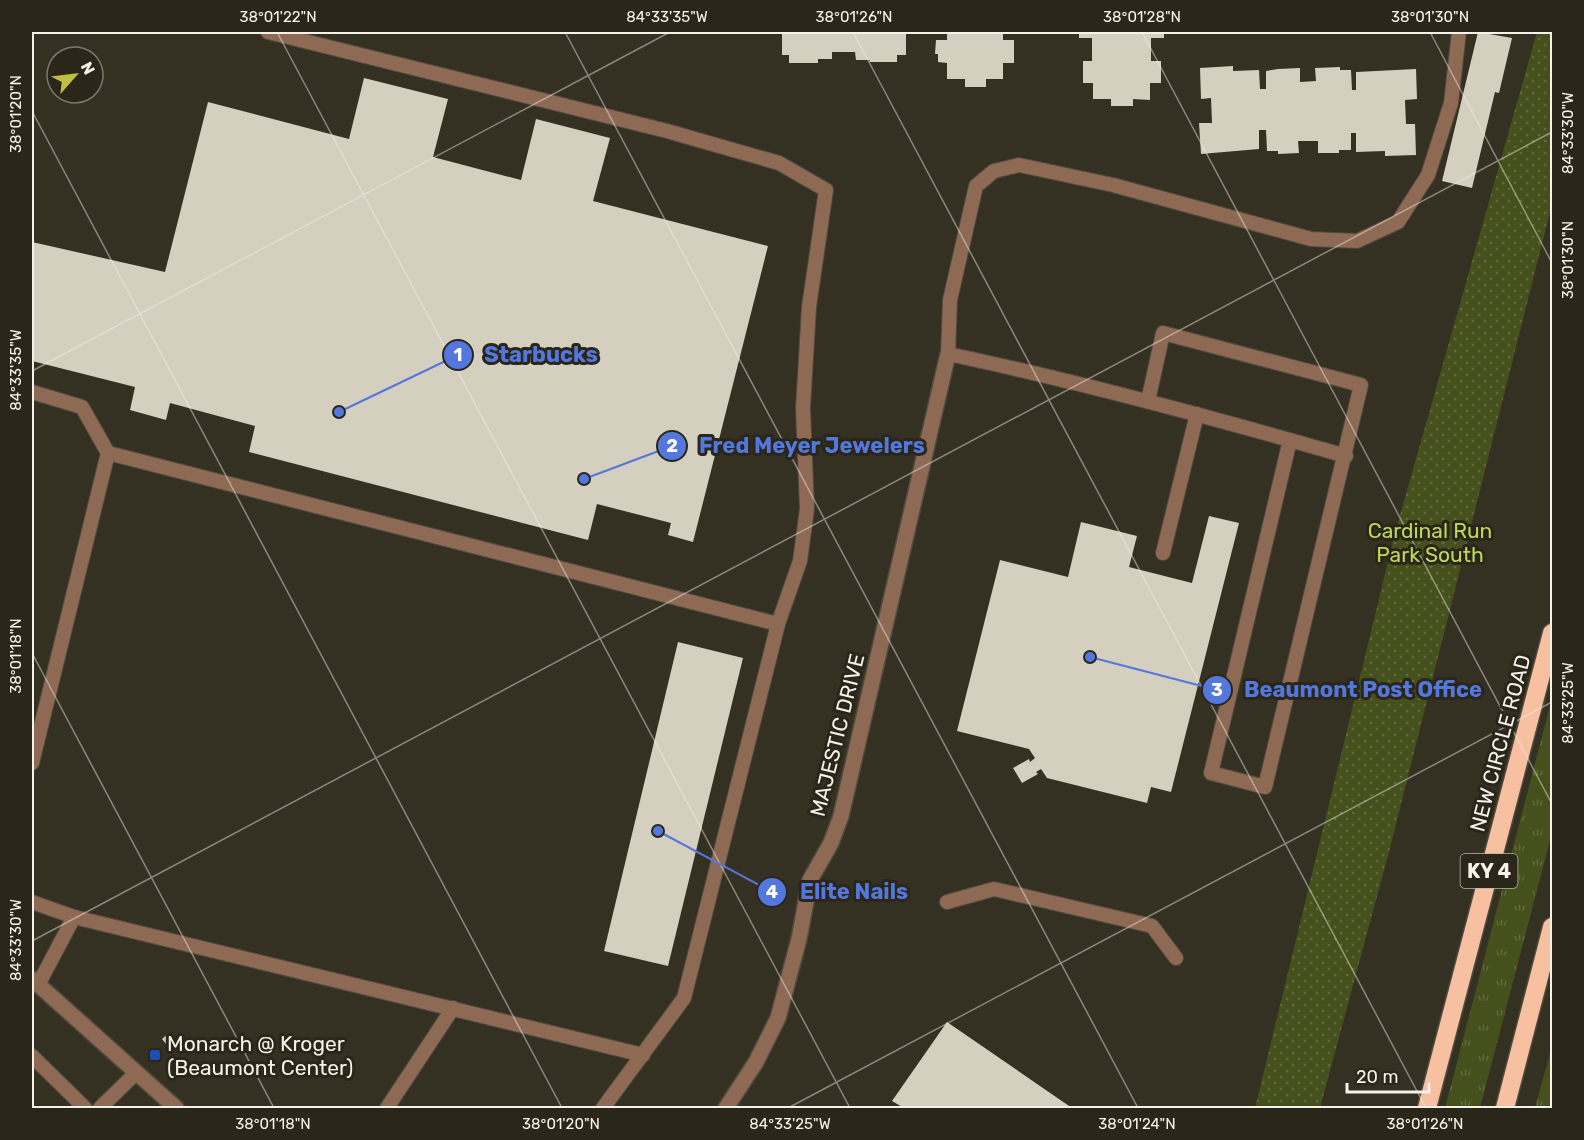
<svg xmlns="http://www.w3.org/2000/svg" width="1584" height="1140" viewBox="0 0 1584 1140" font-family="Rubik,sans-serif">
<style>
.grass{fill:url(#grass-tufts)}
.park{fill:url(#park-dots)}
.building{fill:#d4cfbe}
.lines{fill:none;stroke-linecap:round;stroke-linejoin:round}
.service-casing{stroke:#4f4b3e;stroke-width:16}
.minor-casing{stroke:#4f4b3e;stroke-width:18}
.motorway-casing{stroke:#4f4b3e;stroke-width:21}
.service{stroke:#8e6953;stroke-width:14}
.minor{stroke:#8e6953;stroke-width:15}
.motorway{stroke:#f7c0a0;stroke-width:18}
.ticks{fill:none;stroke:#f5f2ea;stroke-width:1.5;stroke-opacity:0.45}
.transit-dot{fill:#1a4fb4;stroke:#2a2619;stroke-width:2}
.labels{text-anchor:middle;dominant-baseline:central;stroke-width:6;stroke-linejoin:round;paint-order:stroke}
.shield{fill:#2a2619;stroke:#b8b5ab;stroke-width:1.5}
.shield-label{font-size:20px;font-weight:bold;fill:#f5f2ea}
.park-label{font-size:21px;fill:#beda58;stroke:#2a2619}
.street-label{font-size:21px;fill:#f5f2ea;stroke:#2a2619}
.poi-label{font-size:21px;fill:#f5f2ea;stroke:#2a2619;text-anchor:start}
.leader{fill:none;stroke:#5377dc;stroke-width:2}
.callout-dot{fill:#5377dc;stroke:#2a2619;stroke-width:2}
.mark-label{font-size:18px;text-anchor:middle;font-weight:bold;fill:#fff}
.callout-label{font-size:22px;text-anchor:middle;font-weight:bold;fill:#5377dc;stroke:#2a2619;stroke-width:6;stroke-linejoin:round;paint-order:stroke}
.neatline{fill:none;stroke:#f5f2ea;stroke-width:2}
.ticks-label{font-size:15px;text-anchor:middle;fill:#f5f2ea}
</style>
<defs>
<pattern id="grass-tufts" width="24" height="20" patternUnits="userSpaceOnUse" patternTransform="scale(1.5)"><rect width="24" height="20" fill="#45501d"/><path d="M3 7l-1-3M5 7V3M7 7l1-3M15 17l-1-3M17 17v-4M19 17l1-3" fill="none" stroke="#606a3e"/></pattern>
<pattern id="park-dots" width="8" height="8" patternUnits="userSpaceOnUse" patternTransform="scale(1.5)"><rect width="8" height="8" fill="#45501d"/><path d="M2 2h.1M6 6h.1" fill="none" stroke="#606a3e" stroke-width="1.8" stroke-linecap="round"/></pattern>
</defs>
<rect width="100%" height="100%" fill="#343022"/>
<!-- grass -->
<g class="grass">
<polygon points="1552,698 1552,833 1480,1108 1445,1108"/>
<polygon points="1552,1046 1552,1108 1535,1108"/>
</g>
<!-- park -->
<polygon class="park" points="1537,32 1552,32 1552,204 1390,848 1320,1108 1255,1108 1395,533"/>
<!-- building -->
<g class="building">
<polygon points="782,32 906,32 906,55 897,55 897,62 869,62 870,60 856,60 855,52 832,52 832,59 818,59 818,63 789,63 789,55 782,55"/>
<polygon points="947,32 1003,32 1003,40 1014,40 1014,63 1003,63 1003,79 986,79 986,87 965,87 965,79 947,79 947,63 938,62 938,54 935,54 936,40 947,40"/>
<polygon points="1079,32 1164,32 1164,38 1151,38 1151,61 1161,61 1161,83 1150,83 1150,100 1133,99 1133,106 1111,106 1111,99 1093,99 1093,83 1083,83 1083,61 1092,61 1092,38 1079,38"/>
<polygon points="1478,32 1512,38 1499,93 1495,92 1472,188 1442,181"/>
<polygon points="1233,66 1233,71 1259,70 1260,89 1266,89 1266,71 1278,69 1300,68 1300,82 1316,81 1315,68 1340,67 1340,70 1351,70 1352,90 1356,90 1356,72 1416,69 1417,99 1405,100 1406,124 1415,124 1416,155 1385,156 1385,151 1356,152 1356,133 1351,133 1351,150 1339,150 1339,153 1318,153 1318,141 1298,141 1299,153 1278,154 1278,151 1267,151 1266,130 1259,130 1259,149 1201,154 1199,123 1212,123 1211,98 1201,99 1200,68"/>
<polygon points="364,78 448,99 433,157 521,180 536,119 610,138 593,201 768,246 693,542 668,535 671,523 597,504 588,540 249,452 255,426 170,403 166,420 130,410 135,387 32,361 32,242 165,272 208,102 349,139"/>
<polygon points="1209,516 1239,523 1171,792 1151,787 1147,803 1047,778 1041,769 1036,772 1038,774 1022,783 1013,768 1029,759 1030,762 1035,758 1029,749 957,731 1000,560 1068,577 1081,522 1137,536 1129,567 1192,583"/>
<polygon points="678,642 743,658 668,966 604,951"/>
<polygon points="947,1022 1072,1108 904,1108 892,1101"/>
<polygon points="169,1033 178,1044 171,1050 162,1039"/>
</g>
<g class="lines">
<defs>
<g id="service">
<polyline points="268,32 667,131 779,163 826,190 809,307 803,408 807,509 800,561 778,624 684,998 603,1108"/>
<polyline points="32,392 82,407 108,453 778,624"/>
<polyline points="1148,401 1163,333 1361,385 1265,787 1211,773 1290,440"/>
<path d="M1346 456C1214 418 1082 382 948 354L950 300 976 186 994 171 1019 165 1113 185 1311 239 1357 241 1398 222 1428 175 1451 103 1459 32"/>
<polyline points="1163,553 1197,414"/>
<polyline points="32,763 108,453"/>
<polyline points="32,902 74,917 643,1055"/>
<polyline points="947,902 994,889 1152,926 1176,958"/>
<polyline points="38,985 74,917"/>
<polyline points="32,1056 85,1108"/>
<polyline points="100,1108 136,1073"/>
<polyline points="387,1108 453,1008"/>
</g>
<g id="minor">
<polyline points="32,979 176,1108"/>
<polyline points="726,1108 756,1062 778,1018 799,939 810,880 831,843 841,816 948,354"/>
</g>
<g id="motorway">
<polyline points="1427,1108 1552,633"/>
<polyline points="1505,1108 1552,927"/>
</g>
</defs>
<!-- service casing -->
<use href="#service" class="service-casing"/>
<!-- minor casing -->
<use href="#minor" class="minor-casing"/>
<!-- motorway casing -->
<use href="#motorway" class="motorway-casing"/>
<!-- service -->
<use href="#service" class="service"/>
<!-- minor -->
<use href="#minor" class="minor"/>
<!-- motorway -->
<use href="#motorway" class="motorway"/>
</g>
<!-- ticks -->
<path class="ticks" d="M277 32 850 1108M565 32 1138 1108M853 32 1426 1108M1142 32 1552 804M1430 32 1552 263M32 111 562 1108M32 371 670 32M32 653 274 1108M32 941 1552 132M788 1108 1552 702"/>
<!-- markers -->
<rect class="transit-dot" x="149" y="1049" width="12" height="12" rx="3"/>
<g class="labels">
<!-- shield labels -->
<rect class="shield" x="1460.5" y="854" width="57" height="34" rx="4.5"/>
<g class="shield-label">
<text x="1489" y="871">KY 4</text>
</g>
<!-- park labels -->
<g class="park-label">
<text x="1430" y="530">Cardinal Run<tspan x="1430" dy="24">Park South</tspan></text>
</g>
<!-- street labels -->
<g class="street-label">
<text transform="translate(837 735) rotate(-76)">MAJESTIC DRIVE</text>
<text transform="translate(1500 743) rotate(-75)">NEW CIRCLE ROAD</text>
</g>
<!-- poi labels -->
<g class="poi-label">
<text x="167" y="1043">Monarch @ Kroger<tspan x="167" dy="24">(Beaumont Center)</tspan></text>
</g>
</g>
<!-- callouts -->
<path class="leader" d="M339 412L458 355M584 479L672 446M1090 657L1217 690M658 831L772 892"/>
<g class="callout-dot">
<circle cx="339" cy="412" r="6"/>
<circle cx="584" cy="479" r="6"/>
<circle cx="1090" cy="657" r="6"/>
<circle cx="658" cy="831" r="6"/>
<circle cx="458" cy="355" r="15"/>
<circle cx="672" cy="446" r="15"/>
<circle cx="1217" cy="690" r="15"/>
<circle cx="772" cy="892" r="15"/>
</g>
<g class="mark-label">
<text x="458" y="361">1</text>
<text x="672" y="452">2</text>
<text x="1217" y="696">3</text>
<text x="772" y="898">4</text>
</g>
<g class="callout-label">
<text x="541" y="362">Starbucks</text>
<text x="812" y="453">Fred Meyer Jewelers</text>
<text x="1363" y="697">Beaumont Post Office</text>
<text x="854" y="899">Elite Nails</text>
</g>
<!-- border -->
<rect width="1584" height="1140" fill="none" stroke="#2a2619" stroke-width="66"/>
<!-- north arrow -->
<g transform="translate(75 75) rotate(62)"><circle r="28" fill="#2a2619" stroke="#7b786d" stroke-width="1.5"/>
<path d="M0-4.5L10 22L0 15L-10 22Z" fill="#bebf42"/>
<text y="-9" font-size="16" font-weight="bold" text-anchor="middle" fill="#f5f2ea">N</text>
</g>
<!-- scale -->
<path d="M1347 1083v9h82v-9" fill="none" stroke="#f5f2ea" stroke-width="3"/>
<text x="1356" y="1083" font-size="18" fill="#f5f2ea" stroke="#2a2619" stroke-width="4.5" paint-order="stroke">20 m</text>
<rect x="33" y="33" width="1518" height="1074" class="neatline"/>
<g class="ticks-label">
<text x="278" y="22">38°01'22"N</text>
<text x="667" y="22">84°33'35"W</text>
<text x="854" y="22">38°01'26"N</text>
<text x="1142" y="22">38°01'28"N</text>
<text x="1430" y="22">38°01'30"N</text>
<text transform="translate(16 114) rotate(-90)" y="5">38°01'20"N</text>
<text transform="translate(1568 133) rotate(-90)" y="5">84°33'30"W</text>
<text transform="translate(1568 260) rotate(-90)" y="5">38°01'30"N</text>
<text transform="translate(16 370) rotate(-90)" y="5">84°33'35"W</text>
<text transform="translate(16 656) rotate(-90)" y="5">38°01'18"N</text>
<text transform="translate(1568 703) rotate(-90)" y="5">84°33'25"W</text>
<text transform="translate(16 940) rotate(-90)" y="5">84°33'30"W</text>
<text x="273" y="1129">38°01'18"N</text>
<text x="561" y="1129">38°01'20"N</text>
<text x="790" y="1129">84°33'25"W</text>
<text x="1137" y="1129">38°01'24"N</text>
<text x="1425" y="1129">38°01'26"N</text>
</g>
</svg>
